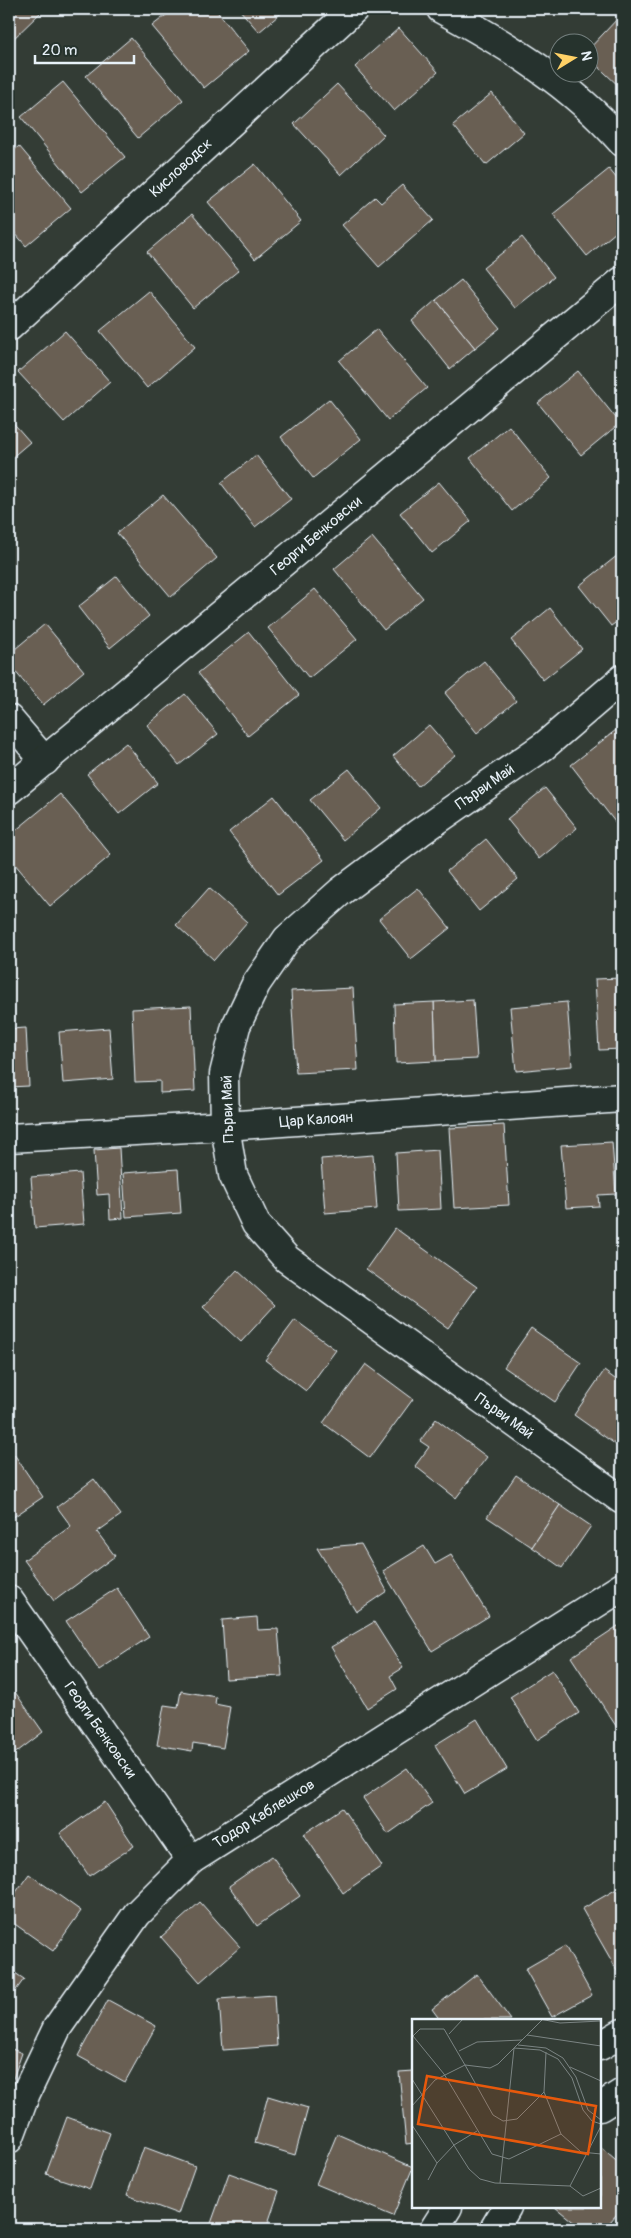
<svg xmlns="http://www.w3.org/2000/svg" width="631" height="2238" viewBox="0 0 631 2238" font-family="Pangolin,sans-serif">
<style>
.building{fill:#695f53;stroke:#e8f1f8}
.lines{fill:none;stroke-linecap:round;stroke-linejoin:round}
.minor-casing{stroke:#e8f1f8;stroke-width:31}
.minor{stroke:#26332d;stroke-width:28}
.labels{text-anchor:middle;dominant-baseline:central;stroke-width:4.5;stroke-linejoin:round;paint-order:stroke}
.street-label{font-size:15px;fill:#e8f1f8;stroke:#26332d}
.inset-road{fill:none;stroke:#7b8483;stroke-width:1}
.view{fill:#e8590c;fill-opacity:0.15;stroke:#e8590c;stroke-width:2.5}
.inset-edge{fill:none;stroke:#e8f1f8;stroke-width:2.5}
</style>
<rect width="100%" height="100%" fill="#333c35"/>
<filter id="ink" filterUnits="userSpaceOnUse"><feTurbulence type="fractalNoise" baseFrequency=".02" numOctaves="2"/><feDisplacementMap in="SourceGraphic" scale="10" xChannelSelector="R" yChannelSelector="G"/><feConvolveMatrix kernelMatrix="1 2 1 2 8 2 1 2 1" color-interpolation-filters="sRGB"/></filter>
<g filter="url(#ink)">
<!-- building -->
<g class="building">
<polygon points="9,9 36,9 40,13 9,43"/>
<polygon points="174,9 215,9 249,51 204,88 152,26"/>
<polygon points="239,9 286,9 259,32"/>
<polygon points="619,17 622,21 622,89 588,57 588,50"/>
<polygon points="399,28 438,72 394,111 355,67"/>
<polygon points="131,38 183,100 138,138 86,76"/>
<polygon points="63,82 125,157 82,192 21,117"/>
<polygon points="337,84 384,135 341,175 294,124"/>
<polygon points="492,93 524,133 486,165 453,125"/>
<polygon points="19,146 71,208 26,246 9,226 9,155"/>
<polygon points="255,164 301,221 255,259 208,202"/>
<polygon points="609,169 622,185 622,227 587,256 553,214"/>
<polygon points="402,185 433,220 379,267 342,225 375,197 381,203"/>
<polygon points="192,214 239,270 193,308 147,252"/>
<polygon points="522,237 554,277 515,308 483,268"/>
<polygon points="461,280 500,328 475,348 436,300"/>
<polygon points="149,291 195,347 147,388 100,331"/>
<polygon points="436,300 475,348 450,369 412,321"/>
<polygon points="377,329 427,388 388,420 339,361"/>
<polygon points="65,331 110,382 64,422 18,372"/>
<polygon points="578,371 620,423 581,455 538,403"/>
<polygon points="329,399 361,439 313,478 281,437"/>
<polygon points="9,418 30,442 9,460"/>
<polygon points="509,426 551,478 512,511 470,458"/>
<polygon points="256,455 291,499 255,527 221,483"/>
<polygon points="439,482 471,521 432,553 400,513"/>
<polygon points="163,495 217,558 171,597 117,533"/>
<polygon points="372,537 423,598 384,630 334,569"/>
<polygon points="618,555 622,560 622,618 611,626 579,586"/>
<polygon points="117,576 149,616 110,648 78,607"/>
<polygon points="315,589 357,639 309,678 268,628"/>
<polygon points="550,608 582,649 543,680 511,640"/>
<polygon points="45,624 84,671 43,705 9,664 9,654"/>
<polygon points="249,632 299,695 248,736 198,673"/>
<polygon points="484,661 516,701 477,733 445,693"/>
<polygon points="185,694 218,734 179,765 147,725"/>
<polygon points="429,725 455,755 418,786 393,756"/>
<polygon points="616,730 622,738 622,831 571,765"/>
<polygon points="126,743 158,783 119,814 87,774"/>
<polygon points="349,769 381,808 343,840 310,800"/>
<polygon points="545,788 577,828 539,859 507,819"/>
<polygon points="60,794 111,855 50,906 9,857 9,836"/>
<polygon points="274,796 324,860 278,895 229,832"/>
<polygon points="486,839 518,879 479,911 447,871"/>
<polygon points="209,888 247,922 214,960 176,925"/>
<polygon points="418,888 450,928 411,959 379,919"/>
<polygon points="622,978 622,1049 599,1050 595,979"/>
<polygon points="353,988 358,1070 296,1073 291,991"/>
<polygon points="473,1000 477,1059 436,1061 434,1002"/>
<polygon points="434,1002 436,1061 396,1063 394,1004"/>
<polygon points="567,1002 572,1066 516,1071 510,1007"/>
<polygon points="191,1006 195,1091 160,1093 160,1081 135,1082 132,1009"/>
<polygon points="26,1028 29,1086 9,1087 9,1029"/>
<polygon points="109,1028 113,1079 63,1083 59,1032"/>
<polygon points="504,1125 509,1205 454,1208 449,1128"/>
<polygon points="612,1142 616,1194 598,1195 599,1206 566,1208 561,1145"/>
<polygon points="119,1148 123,1218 110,1219 109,1194 97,1195 94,1150"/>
<polygon points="438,1150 441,1209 399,1211 396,1153"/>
<polygon points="373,1155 377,1209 325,1213 321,1159"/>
<polygon points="178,1169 181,1213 126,1217 123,1173"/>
<polygon points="80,1173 84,1224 35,1228 31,1177"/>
<polygon points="395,1228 477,1287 448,1328 366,1269"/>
<polygon points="237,1270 275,1305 241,1342 203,1307"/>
<polygon points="295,1320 336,1350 306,1391 265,1360"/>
<polygon points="531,1328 581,1363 555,1402 504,1367"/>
<polygon points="366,1364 413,1399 370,1458 323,1423"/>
<polygon points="604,1371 622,1384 622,1449 574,1415"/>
<polygon points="436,1419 487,1457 456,1498 415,1466 429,1447 420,1441"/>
<polygon points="14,1454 43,1497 9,1520 9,1458"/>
<polygon points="516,1475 560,1505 532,1547 487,1517"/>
<polygon points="94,1479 121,1515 97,1532 115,1556 54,1601 24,1560 71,1526 57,1507"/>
<polygon points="560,1505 591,1526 562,1568 532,1547"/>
<polygon points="361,1544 387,1591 356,1612 317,1548"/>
<polygon points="424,1546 435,1564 451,1555 489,1616 432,1651 383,1571"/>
<polygon points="117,1588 149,1637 99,1670 66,1621"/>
<polygon points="257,1617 258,1630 278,1629 282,1676 226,1679 222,1620"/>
<polygon points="374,1622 403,1668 390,1676 397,1689 367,1708 331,1647"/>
<polygon points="621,1624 622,1726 618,1729 571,1657"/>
<polygon points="552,1670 579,1713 537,1740 510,1697"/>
<polygon points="181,1691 216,1697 215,1704 230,1707 223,1748 193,1743 192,1751 157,1745 164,1705 178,1707"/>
<polygon points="15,1692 43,1732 9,1758 9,1697"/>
<polygon points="477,1719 507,1769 465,1794 435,1745"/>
<polygon points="407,1768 432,1803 388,1834 363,1798"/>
<polygon points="105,1802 134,1846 89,1876 60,1833"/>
<polygon points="342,1808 382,1866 343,1893 304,1834"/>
<polygon points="272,1856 300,1896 257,1926 229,1886"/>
<polygon points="29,1874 81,1911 53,1951 9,1920 9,1902"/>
<polygon points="622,1886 622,1979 582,1909"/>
<polygon points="200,1902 240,1947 200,1982 161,1937"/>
<polygon points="565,1946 592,1995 552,2017 525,1969"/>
<polygon points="9,1969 24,1979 9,2000"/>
<polygon points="477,1974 511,2020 440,2020 432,2009"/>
<polygon points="274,1995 277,2046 223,2050 219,1999"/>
<polygon points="108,2000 156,2026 125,2082 78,2056"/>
<polygon points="9,2048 22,2053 9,2090"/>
<polygon points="414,2071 414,2143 406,2144 399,2072"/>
<polygon points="268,2096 308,2108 295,2155 255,2143"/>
<polygon points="67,2117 110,2133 90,2189 46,2174"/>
<polygon points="337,2134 413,2167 393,2216 316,2184"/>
<polygon points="600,2146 622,2165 622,2208 604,2229 582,2229 555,2207 600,2207"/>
<polygon points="144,2147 195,2166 178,2214 127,2195"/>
<polygon points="229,2173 279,2191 266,2229 209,2229"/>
</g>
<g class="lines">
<defs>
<g id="minor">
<path d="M441 9C509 46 570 83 622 142"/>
<polyline points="9,327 354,9"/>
<polyline points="622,679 544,746 420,832 340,892 287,939 256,984 236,1026 224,1074 225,1126 233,1175 256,1224 287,1259 622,1500"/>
<polyline points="9,719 45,761"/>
<polyline points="9,790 622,281"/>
<polyline points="9,1138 225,1126 622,1098"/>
<polyline points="9,1600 191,1860"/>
<polyline points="600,2046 622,2033"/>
<polyline points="600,2107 622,2093"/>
<polyline points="9,2139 26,2093 57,2028 137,1914 191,1860 622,1587"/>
<polyline points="434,2229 448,2207"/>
<polyline points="494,2229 507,2207"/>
</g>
</defs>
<!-- minor casing -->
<use href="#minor" class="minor-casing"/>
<!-- minor -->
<use href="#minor" class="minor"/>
</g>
</g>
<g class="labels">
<!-- street labels -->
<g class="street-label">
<text transform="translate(181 168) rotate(-43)">Кисловодск</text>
<text transform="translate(316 536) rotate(-40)">Георги Бенковски</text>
<text transform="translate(485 787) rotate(-35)">Първи Май</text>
<text transform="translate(228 1109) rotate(-92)">Първи Май</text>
<text transform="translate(316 1120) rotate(-4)">Цар Калоян</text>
<text transform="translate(504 1416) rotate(35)">Първи Май</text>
<text transform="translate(100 1730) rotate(55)">Георги Бенковски</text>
<text transform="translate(264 1814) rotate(-32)">Тодор Каблешков</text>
</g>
</g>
<!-- overview -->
<g transform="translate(412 2019)">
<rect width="189" height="189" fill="#333c35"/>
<path class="inset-road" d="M128 0 148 4 189 2M37 15 51 0M115 16 189 27M1 17 32 55 80 135 97 140 149 115M0 18 8 10H32L53 46 78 49 86 45 130 1M106 26 134 29 151 39 164 58 176 91 189 101M47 32 65 23 110 21M134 33 132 73 149 115 169 133 189 135M158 48 189 62M0 60 57 150 68 160 83 164 158 167 171 177 189 169M0 87 23 61 53 46 81 96 91 102 105 100 132 73M0 106 25 144M16 161 25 144 42 126 65 112M88 164 102 29 128 31 146 40 160 59 171 91 180 102 189 105M158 167 189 107"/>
<path class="view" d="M15 57 184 87 176 135 6 105Z"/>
<rect width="189" height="189" class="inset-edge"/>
</g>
<!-- margin -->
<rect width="631" height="2238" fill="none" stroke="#26332d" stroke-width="30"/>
<rect x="15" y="15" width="601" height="2208" fill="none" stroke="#e8f1f8" stroke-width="2" filter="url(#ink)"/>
<!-- north arrow -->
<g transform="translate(574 58) rotate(80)"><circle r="24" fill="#26332d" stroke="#747f7e"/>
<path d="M0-4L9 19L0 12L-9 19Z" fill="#ffd166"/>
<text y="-8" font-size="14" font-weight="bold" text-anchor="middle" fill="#e8f1f8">N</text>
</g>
<!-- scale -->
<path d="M35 55v8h99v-8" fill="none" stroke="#e8f1f8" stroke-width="2.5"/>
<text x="42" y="55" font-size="15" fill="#e8f1f8" stroke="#26332d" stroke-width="4" paint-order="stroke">20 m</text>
</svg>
